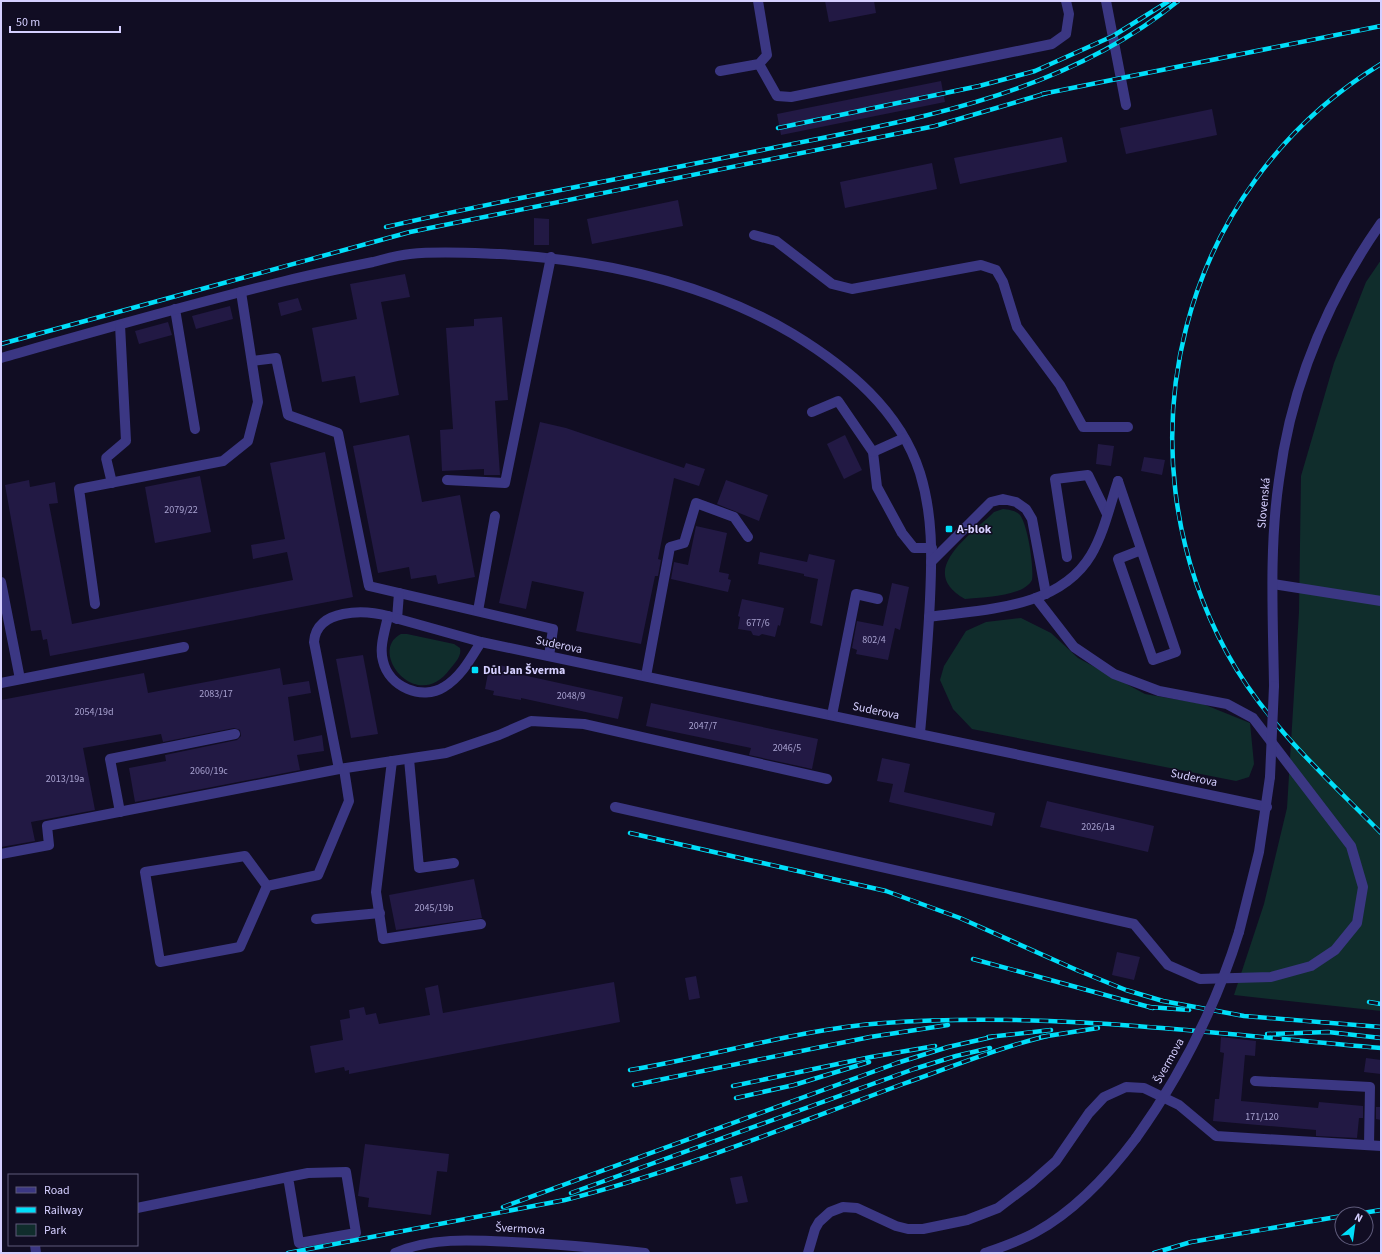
<svg xmlns="http://www.w3.org/2000/svg" width="1382" height="1254" viewBox="0 0 1382 1254" font-family="'Source Sans 3',sans-serif">
<style>
.green{fill:#102d2c}
.building{fill:#221944}
.lines{fill:none;stroke-linecap:round;stroke-linejoin:round}
.minor{stroke:#3b3783;stroke-width:10}
.rail-casing{stroke:#00dffa;stroke-width:4.5}
.rail{stroke:#110d23;stroke-width:3;stroke-dasharray:9;stroke-linecap:butt}
.minor-bridge{stroke:#3b3783;stroke-width:10}
.poi-dot{fill:#00dffa;stroke:#110d23;stroke-width:1.5}
.labels{text-anchor:middle;dominant-baseline:central;stroke-width:3;stroke-linejoin:round;paint-order:stroke}
.number-label{font-size:10px;fill:#a8a2d0}
.street-label{font-size:12px;fill:#d5cfff;stroke:#110d23}
.poi-label{font-size:12px;font-weight:bold;fill:#d5cfff;stroke:#110d23;text-anchor:start}
</style>
<rect width="100%" height="100%" fill="#110d23"/>
<!-- green -->
<g class="green">
<polygon points="1381,260 1381,1011 1234,995 1264,904 1287,808 1299,612 1301,476 1334,363 1366,282"/>
<path d="M1003 509C1009 510 1015 510 1020 515 1028 526 1034 567 1032 580 1023 597 983 597 965 599 915 571 971 535 994 512Z"/>
<polygon points="1021,618 1051,633 1078,658 1145,694 1203,704 1250,723 1254,764 1249,777 1236,781 972,729 953,709 940,680 944,666 966,631 986,622"/>
<path d="M401 634H407L454 644 460 648C462 656 455 663 450 669 417 715 367 651 401 634Z"/>
</g>
<!-- building -->
<g class="building">
<polygon points="825,1 874,1 876,13 829,22"/>
<polygon points="941,81 945,102 781,135 777,114"/>
<polygon points="1212,109 1217,135 1126,154 1120,128"/>
<polygon points="1062,137 1067,162 960,184 954,158"/>
<polygon points="932,163 937,189 845,208 840,182"/>
<polygon points="678,200 683,226 592,244 587,219"/>
<polygon points="534,218 549,219 549,245 534,245"/>
<polygon points="405,274 410,297 381,302 399,395 360,403 355,376 322,382 312,328 357,319 350,284"/>
<polygon points="298,298 302,310 281,316 278,303"/>
<polygon points="230,306 233,319 196,329 192,316"/>
<polygon points="502,317 508,400 495,401 500,475 484,475 484,469 442,471 440,430 453,429 446,328 474,326 474,319"/>
<polygon points="168,322 172,335 139,344 135,331"/>
<polygon points="540,422 566,428 684,468 686,463 705,469 699,486 674,478 658,559 661,560 658,576 655,576 641,644 576,631 584,592 532,581 526,609 499,603"/>
<polygon points="409,435 422,502 460,495 475,577 438,584 436,575 411,579 409,567 378,573 353,446"/>
<polygon points="845,435 862,470 844,479 827,444"/>
<polygon points="1098,444 1114,446 1111,466 1096,464"/>
<polygon points="325,452 353,597 50,656 47,639 43,640 41,630 31,631 5,485 29,480 30,487 55,482 58,503 49,504 72,624 293,580 287,552 253,559 251,545 285,539 270,463"/>
<polygon points="1144,457 1165,460 1162,475 1141,471"/>
<polygon points="200,476 211,532 155,543 145,487"/>
<polygon points="726,480 768,495 759,521 717,504"/>
<polygon points="696,526 727,533 719,572 729,574 728,579 731,580 728,592 671,579 674,562 688,565"/>
<polygon points="760,552 807,562 809,554 835,560 822,626 810,623 818,579 804,576 804,574 758,564"/>
<polygon points="892,583 909,587 900,630 895,628 888,660 856,654 857,650 852,648 857,621 883,626"/>
<polygon points="742,599 784,608 780,626 778,625 775,637 762,634 759,636 753,635 751,631 738,629 740,617 738,616"/>
<polygon points="363,655 378,734 351,738 336,659"/>
<polygon points="500,665 519,670 518,674 623,697 618,719 521,698 521,700 493,695 494,691 485,689 489,668 499,670"/>
<polygon points="280,668 283,685 309,681 311,693 288,697 294,741 322,735 324,751 297,755 300,770 135,802 129,768 166,761 165,755 237,740 241,736 240,730 234,728 163,742 161,734 83,748 95,810 31,822 35,841 1,847 1,700 144,673 148,693"/>
<polygon points="651,703 818,739 812,769 749,755 751,748 646,726"/>
<polygon points="882,758 910,764 904,792 995,813 992,826 889,802 893,784 877,781"/>
<polygon points="1047,801 1154,826 1148,852 1040,827"/>
<polygon points="474,879 482,918 396,930 389,895"/>
<polygon points="1117,952 1140,957 1134,980 1112,975"/>
<polygon points="696,976 700,998 689,1000 685,978"/>
<polygon points="614,982 620,1022 349,1074 349,1070 345,1071 344,1067 315,1073 310,1046 343,1040 340,1020 350,1018 349,1010 364,1007 366,1015 376,1013 379,1024 430,1015 425,988 438,985 443,1013"/>
<polygon points="1221,1037 1256,1041 1255,1056 1245,1055 1241,1101 1318,1108 1319,1102 1363,1106 1363,1118 1359,1118 1357,1138 1316,1136 1316,1130 1213,1121 1215,1099 1219,1099 1224,1053 1220,1052"/>
<polygon points="1366,1058 1381,1060 1381,1074 1364,1072"/>
<polygon points="1376,1107 1381,1107 1381,1120 1376,1119"/>
<polygon points="365,1144 449,1154 447,1172 437,1171 431,1215 368,1207 369,1198 358,1196"/>
<polygon points="742,1176 748,1202 736,1204 730,1178"/>
</g>
<g class="lines">
<!-- minor -->
<g class="minor">
<polyline points="1106,1 1126,105"/>
<polyline points="759,64 777,96 791,97 1052,44 1066,34 1069,14 1066,1"/>
<polyline points="720,71 759,64 767,55 758,1"/>
<polyline points="754,235 776,241 832,284 852,289 981,265 996,270 1003,282 1017,327 1060,385 1083,427 1128,427"/>
<polyline points="175,309 195,429"/>
<path d="M1 358C96 331 190 304 285 281 314 274 343 268 373 262 385 259 398 255 410 254 439 251 471 253 500 254 601 260 705 282 793 334 847 367 900 410 920 473 933 515 932 556 930 599 928 644 924 689 920 733"/>
<polyline points="252,361 276,358 288,415 338,433 369,586 553,629 549,656"/>
<polyline points="812,412 838,401 873,452 877,487 902,533 914,548 932,548"/>
<polyline points="873,452 904,438"/>
<polyline points="447,480 505,483 551,257"/>
<polyline points="1118,481 1176,652 1153,660 1118,559 1141,550"/>
<polyline points="112,483 106,458 126,441 120,325"/>
<polyline points="1067,557 1055,479 1088,475 1107,514"/>
<polyline points="931,562 991,502 1003,499 1016,502 1026,509 1032,519 1046,594"/>
<polyline points="1,582 20,679"/>
<polyline points="1273,584 1381,601"/>
<polyline points="95,604 79,489 223,461 248,441 258,402 241,292"/>
<polyline points="478,611 495,516"/>
<path d="M929 617C984 609 1059 609 1091 555 1104 533 1110 505 1118 481"/>
<polyline points="397,619 399,593"/>
<path d="M481 642C471 658 461 677 444 687 422 701 389 687 383 661 379 647 385 631 388 616L481 642 1267 807"/>
<polyline points="646,676 670,547 684,543 696,503 734,517 748,537"/>
<polyline points="1,683 184,647"/>
<path d="M1274 686C1273 618 1269 548 1279 480 1291 387 1327 300 1381 223"/>
<polyline points="832,715 856,594 878,599"/>
<polyline points="409,759 419,868 454,863"/>
<polyline points="392,761 376,892 383,939 481,924"/>
<polyline points="339,769 446,753 499,735 531,721 584,724 827,779"/>
<polyline points="615,807 1134,924 1168,965 1200,979 1271,977 1311,966 1335,950 1357,923 1363,887 1351,846 1253,718 1227,704 1159,691 1114,674 1074,647 1036,598"/>
<polyline points="120,812 110,759 235,734"/>
<path d="M1 854 49 845 47 826 339 769 314 642C316 608 365 610 388 616"/>
<polyline points="267,886 245,856 145,872 160,962 240,947 267,886 318,875 349,801 344,769"/>
<polyline points="316,919 380,913"/>
<polyline points="1239,932 1259,852 1270,777"/>
<polyline points="1255,1081 1370,1087 1369,1145"/>
<polyline points="137,1208 288,1177 308,1173 346,1172 356,1233 299,1243 288,1177"/>
<polyline points="35,1245 36,1253"/>
<path d="M395 1253C431 1237 474 1240 512 1242 557 1244 601 1248 645 1253"/>
<polyline points="808,1253 815,1229 819,1222 830,1212 843,1207 857,1208 896,1226 908,1229 923,1229 967,1220 998,1208 1031,1183 1056,1161 1089,1113 1104,1097 1126,1087 1144,1088 1179,1105 1216,1136 1381,1146"/>
<path d="M985 1253C1002 1247 1020 1241 1036 1232 1076 1210 1109 1174 1136 1138"/>
</g>
<defs>
<g id="rail">
<path d="M1381 64C1179 187 1115 447 1227 653 1265 723 1326 777 1381 833"/>
<polyline points="1042,94 1381,26"/>
<polyline points="778,128 979,86 1035,71 1113,36 1169,1"/>
<path d="M386 227C510 198 637 176 762 150 906 121 1061 97 1178 1"/>
<polyline points="1,344 410,232 935,126 1047,93"/>
<polyline points="630,833 886,891 960,918 1079,971 1126,990 1163,1001 1244,1016 1381,1027"/>
<polyline points="973,959 1153,1008"/>
<polyline points="1369,1002 1381,1004"/>
<polyline points="1149,1007 1189,1010"/>
<polyline points="1267,1034 1328,1032 1381,1038"/>
<polyline points="988,1037 1051,1030"/>
<polyline points="1041,1037 1098,1028"/>
<path d="M630 1070C715 1056 799 1029 884 1023 1050 1011 1216 1034 1381 1048"/>
<polyline points="634,1085 870,1037 948,1025"/>
<polyline points="733,1086 871,1057 935,1046"/>
<polyline points="736,1098 794,1085 869,1062"/>
<polyline points="571,1193 914,1069 956,1056 990,1048"/>
<polyline points="503,1207 897,1063 948,1047 992,1037"/>
<polyline points="1357,1214 1381,1210"/>
<path d="M288 1253 565 1200C680 1171 791 1125 903 1084 951 1067 998 1048 1047 1036"/>
<polyline points="1154,1253 1191,1242 1342,1216"/>
</g>
</defs>
<!-- rail casing -->
<use href="#rail" class="rail-casing"/>
<!-- rail -->
<use href="#rail" class="rail"/>
<!-- minor-bridge -->
<g class="minor-bridge">
<polyline points="1270,777 1274,686"/>
<path d="M1136 1138C1181 1075 1216 1006 1239 932"/>
</g>
</g>
<!-- markers -->
<g class="poi-dot">
<rect x="945" y="525" width="8" height="8" rx="2"/>
<rect x="471" y="666" width="8" height="8" rx="2"/>
</g>
<g class="labels">
<!-- number labels -->
<g class="number-label">
<text x="181" y="510">2079/22</text>
<text x="758" y="623">677/6</text>
<text x="874" y="640">802/4</text>
<text x="216" y="694">2083/17</text>
<text x="571" y="696">2048/9</text>
<text x="94" y="712">2054/19d</text>
<text x="703" y="726">2047/7</text>
<text x="787" y="748">2046/5</text>
<text x="209" y="771">2060/19c</text>
<text x="65" y="779">2013/19a</text>
<text x="1098" y="827">2026/1a</text>
<text x="434" y="908">2045/19b</text>
<text x="1262" y="1117">171/120</text>
</g>
<!-- street labels -->
<g class="street-label">
<text transform="translate(1264 503) rotate(-85)">Slovenská</text>
<text transform="translate(559 645) rotate(12)">Suderova</text>
<text transform="translate(876 711) rotate(12)">Suderova</text>
<text transform="translate(1194 778) rotate(12)">Suderova</text>
<text transform="translate(1169 1061) rotate(-61)">Švermova</text>
<text transform="translate(520 1229) rotate(3)">Švermova</text>
</g>
<!-- poi labels -->
<g class="poi-label">
<text x="957" y="529">A-blok</text>
<text x="483" y="670">Důl Jan Šverma</text>
</g>
</g>
<!-- border -->
<rect width="1382" height="1254" fill="none" stroke="#d5cfff" stroke-width="4"/>
<!-- legend -->
<rect x="8" y="1174" width="130" height="72" fill="#110d23" stroke="#5f5b7b"/>
<rect x="16" y="1187" width="20" height="6" fill="#3b3783" stroke="#5f5b7b"/>
<text x="44" y="1194" font-size="12" fill="#d5cfff">Road</text>
<rect x="16" y="1207" width="20" height="6" fill="#00dffa" stroke="#5f5b7b"/>
<text x="44" y="1214" font-size="12" fill="#d5cfff">Railway</text>
<rect x="16" y="1224" width="20" height="12" fill="#102d2c" stroke="#5f5b7b"/>
<text x="44" y="1234" font-size="12" fill="#d5cfff">Park</text>
<!-- north arrow -->
<g transform="translate(1354 1226) rotate(29)"><circle r="19" fill="#110d23" stroke="#5f5b7b"/>
<path d="M0-3L7 15L0 10L-7 15Z" fill="#00dffa"/>
<text y="-6" font-size="11" font-weight="bold" text-anchor="middle" fill="#d5cfff">N</text>
</g>
<!-- scale -->
<path d="M10 26v6h110v-6" fill="none" stroke="#d5cfff" stroke-width="2"/>
<text x="16" y="26" font-size="12" fill="#d5cfff" stroke="#110d23" stroke-width="3" paint-order="stroke">50 m</text>
</svg>
